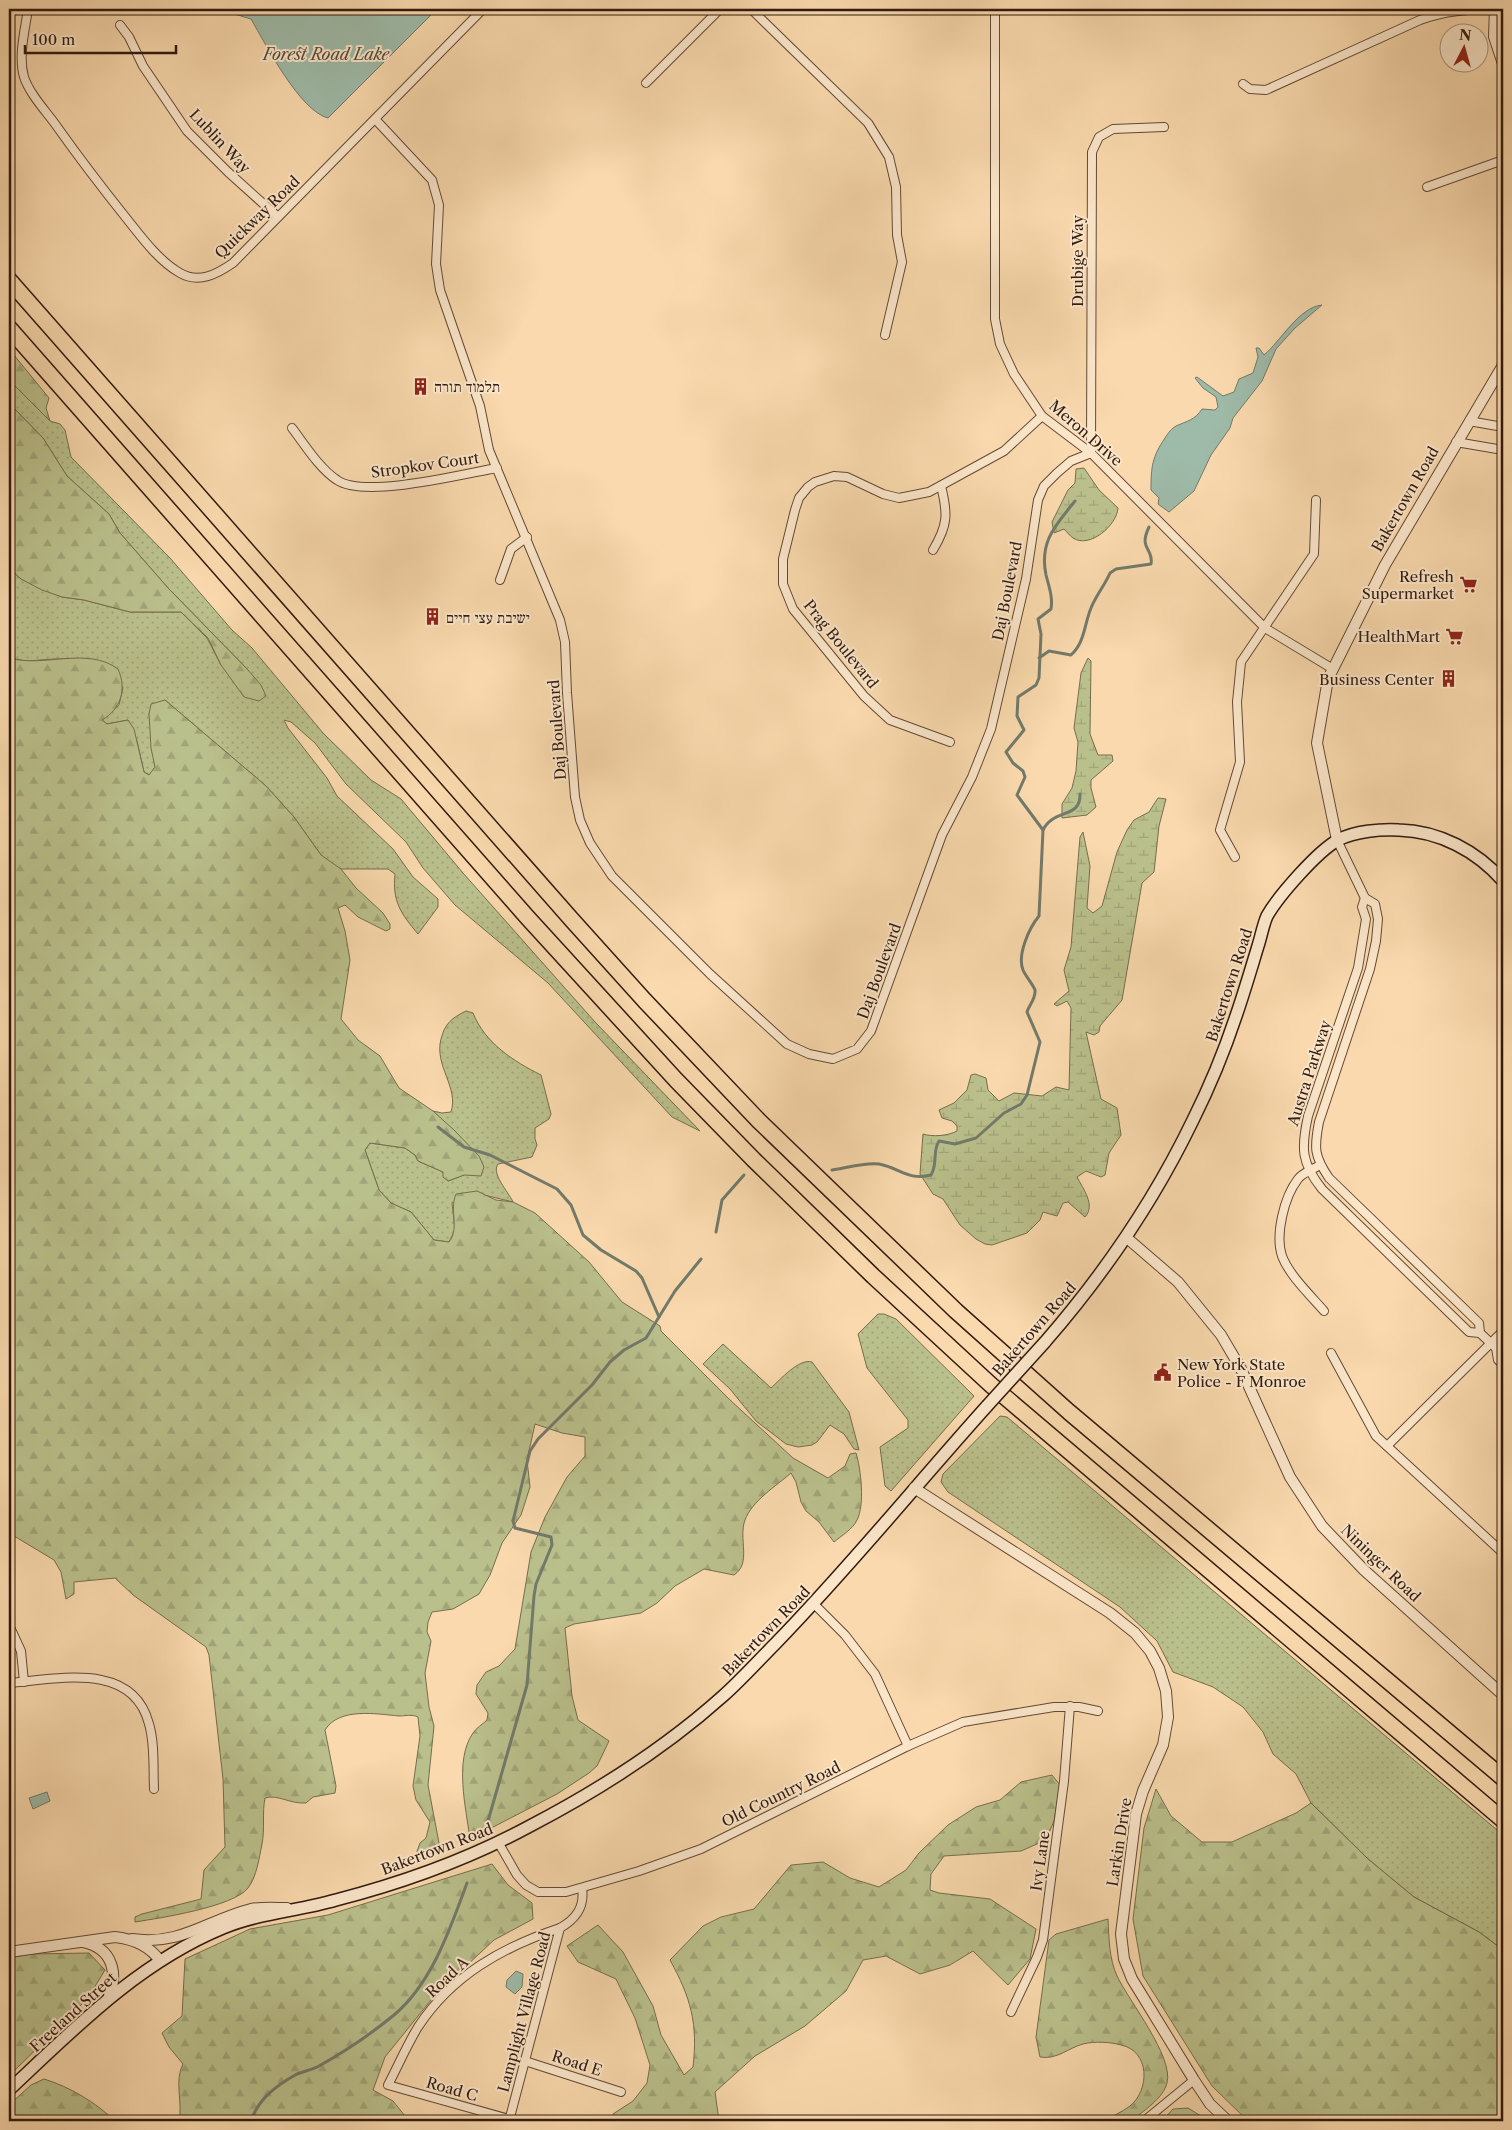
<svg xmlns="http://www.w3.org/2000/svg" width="1512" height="2130" viewBox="0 0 1512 2130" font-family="'Libre Caslon Text','Frank Ruhl Libre',serif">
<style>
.grass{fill:url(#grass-dots);stroke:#766d4e}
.forest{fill:url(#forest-firs);stroke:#766d4e}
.wetland{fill:url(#wetland-marsh);stroke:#766d4e}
.water{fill:#9ebaa8;stroke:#727a6b}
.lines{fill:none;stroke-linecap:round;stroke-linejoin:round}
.stream{stroke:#727a6b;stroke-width:3}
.minor-casing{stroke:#634a36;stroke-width:10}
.tertiary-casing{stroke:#634a36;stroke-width:12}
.secondary-casing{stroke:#311a0f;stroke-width:14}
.motorway-casing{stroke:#311a0f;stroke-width:18}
.minor{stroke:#fbe6ca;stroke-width:8}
.tertiary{stroke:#fbe6ca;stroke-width:10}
.secondary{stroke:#fbe6ca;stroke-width:11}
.motorway{stroke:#f9d9ad;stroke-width:15}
.secondary-bridge-casing{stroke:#311a0f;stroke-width:14;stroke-linecap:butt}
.secondary-bridge{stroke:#fbe6ca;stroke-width:11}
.labels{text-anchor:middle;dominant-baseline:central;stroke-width:4;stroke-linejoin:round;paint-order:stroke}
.street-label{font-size:15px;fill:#311a0f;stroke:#fbe6ca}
.poi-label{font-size:15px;fill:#311a0f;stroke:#fbe6ca;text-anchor:start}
.water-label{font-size:16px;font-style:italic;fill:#524a3d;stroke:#fbe6ca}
</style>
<defs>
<pattern id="grass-dots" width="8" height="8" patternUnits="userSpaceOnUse" patternTransform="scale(1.25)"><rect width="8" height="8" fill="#bac08c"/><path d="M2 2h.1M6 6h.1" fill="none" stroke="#a0a478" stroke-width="1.8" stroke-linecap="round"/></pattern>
<pattern id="forest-firs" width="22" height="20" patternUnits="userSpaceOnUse" patternTransform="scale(1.25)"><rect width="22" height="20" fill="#bac08c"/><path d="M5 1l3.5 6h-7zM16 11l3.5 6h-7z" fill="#a0a478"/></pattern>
<pattern id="wetland-marsh" width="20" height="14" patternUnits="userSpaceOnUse" patternTransform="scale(1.25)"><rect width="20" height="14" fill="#bac08c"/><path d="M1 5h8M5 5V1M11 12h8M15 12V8" fill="none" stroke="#a0a478"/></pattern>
</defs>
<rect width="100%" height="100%" fill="#f9d9ad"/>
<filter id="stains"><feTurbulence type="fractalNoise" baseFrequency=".004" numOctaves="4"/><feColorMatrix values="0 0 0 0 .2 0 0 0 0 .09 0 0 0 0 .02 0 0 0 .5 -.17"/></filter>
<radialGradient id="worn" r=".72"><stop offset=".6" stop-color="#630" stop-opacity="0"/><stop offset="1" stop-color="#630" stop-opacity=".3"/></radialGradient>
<!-- grass -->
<g class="grass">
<path d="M9 380 50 421 60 424 65 430 71 457 170 558 232 630 252 648 323 733 371 780 401 799 463 873 595 1022 700 1131 672 1117 548 983 455 905 423 868 406 842 346 784 315 743 291 722 284 720 288 728 327 778 337 796 393 849 413 877 438 899V907L418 934C401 914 392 901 395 874L388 869H341L332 864 321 855 294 817 266 786 165 700 149 713 155 767 150 775 144 772 137 741 128 720 107 724 102 720 119 705 123 687 86 659H54L27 661 9 658V568L21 579 62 597 84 600 130 612H181L207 638 221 665 248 670 168 588 120 533 109 514 67 476 43 438 9 403Z"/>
<path d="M466 1011 473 1013C485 1043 513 1061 541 1075L551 1114 549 1119 535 1128V1139L537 1145 532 1157 498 1164C491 1174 508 1191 513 1202L480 1194 452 1203 455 1230 449 1242 434 1240 411 1212 391 1203 379 1190 365 1150 370 1143 405 1148 415 1155 418 1161 443 1172 448 1181 464 1175 479 1156 433 1111 442 1113 451 1112C459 1087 434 1066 441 1039 445 1023 452 1018 466 1011Z"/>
<polygon points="878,1314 884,1314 896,1319 974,1396 891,1491 885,1486 880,1447 908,1428 908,1420 867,1368 858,1334"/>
<path d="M723 1344 771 1388C780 1380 799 1358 812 1362L849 1412 859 1450 854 1449 844 1434 830 1425 817 1442 812 1445 798 1447 786 1444 756 1421 730 1389 703 1364Z"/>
<polygon points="1000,1416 1007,1417 1503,1835 1503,1950 1479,1932 1414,1897 1368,1859 1311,1803 1296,1774 1273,1754 1263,1732 1243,1707 1213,1687 1173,1672 1157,1641 1120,1607 948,1492 941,1482 943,1474"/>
</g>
<!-- forest -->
<g class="forest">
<polygon points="9,349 49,398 46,408 50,421 9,380"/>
<polygon points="9,403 43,438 67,476 109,514 120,533 168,588 248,670 261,685 266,696 259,701 244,697 221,665 208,638 181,612 130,612 84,600 62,597 42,590 21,579 9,568"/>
<path d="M9 658C44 668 87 646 118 669 127 689 121 709 102 720L107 724 128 720 134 729 144 772 149 775 155 767 151 748 149 714 151 704 165 700 266 786 294 817 321 855 341 869 356 888 383 913 390 924V929L386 931 358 917 345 905 338 908 345 931 350 960 341 1019 358 1040 380 1056 399 1088 433 1111 454 1130 479 1156 484 1167 481 1176 464 1175 448 1181 443 1177V1172L418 1161 415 1155 405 1148 370 1143 365 1150 379 1190 391 1203 411 1212 434 1240 449 1242C460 1228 449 1210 456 1194L477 1191 496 1200 513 1202 535 1213 589 1262 622 1302 660 1326 661 1331 729 1399 793 1458 828 1478 845 1466 850 1454 856 1453C861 1469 865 1505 857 1520 853 1529 841 1536 834 1542L819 1522 806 1511 801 1502 796 1482 791 1473C776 1486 752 1501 745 1520 738 1539 752 1563 734 1575L704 1569 675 1586 657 1603 641 1613 574 1624 565 1628 572 1696 578 1720 609 1741 597 1766 589 1773 557 1794 470 1839C466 1808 454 1760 473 1733 476 1728 483 1724 487 1720L488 1713 476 1694 477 1685 486 1672 499 1666 515 1649 531 1552 545 1517 567 1477 585 1456V1437L562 1433 535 1424 527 1460 530 1487 521 1515 502 1543 490 1575 479 1594 453 1609 432 1612 428 1622 427 1632 431 1641 425 1673 429 1707 434 1726 428 1785 439 1843 438 1853 417 1860 415 1857 420 1843 426 1838 430 1822 416 1800 413 1786 420 1736 418 1717C412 1714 405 1716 399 1716 377 1714 339 1707 325 1730L336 1786 335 1793 313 1797 306 1803C289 1804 278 1794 265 1798 262 1813 265 1829 262 1844 259 1858 257 1876 248 1888 233 1907 160 1918 135 1922V1917L142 1914 201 1899 204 1870 225 1847 223 1779 209 1655 206 1647 133 1595 115 1578 74 1582V1594L66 1599 61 1572 54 1560 9 1533Z"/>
<path d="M1052 1775 1060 1785 1054 1821 1046 1840 1021 1851 944 1856 931 1874 930 1890 939 1893 990 1899 1036 1929 1030 1959 1008 1985 973 1951 950 1965 920 1974 886 1956 863 1960 846 1991 805 2026 755 2056 715 2092 719 2121H612L613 2114 633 2101 647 2083 650 2065 635 2018 616 1979 578 1962 567 1946 598 1925 623 1952 653 2006 661 2035 684 2075 693 2067C698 2024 691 1998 670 1960L703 1926 721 1917 754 1909 791 1865 823 1862 850 1878 879 1887 906 1870 919 1853 948 1825 976 1807 1000 1800 1021 1782Z"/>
<polygon points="1156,1789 1171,1816 1202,1842 1232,1842 1296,1813 1311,1803 1368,1859 1414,1897 1479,1932 1503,1950 1503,2121 1248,2121 1212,2086 1143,1976 1133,1919 1144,1828"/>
<path d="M492 1864 508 1885 532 1903 533 1919 494 1940 435 1995 385 2057 373 2090 393 2101 409 2121H179C183 2102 174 2081 183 2064L169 2047 162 2033 182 2016 185 1959 250 1929 328 1915Z"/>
<path d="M1108 1919C1109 1939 1109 1958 1117 1976 1129 2001 1174 2057 1167 2083 1163 2099 1143 2111 1131 2121H1103C1111 2117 1122 2112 1130 2106 1150 2090 1150 2051 1121 2045 1110 2042 1095 2041 1083 2044 1068 2048 1057 2060 1040 2057L1036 2037 1049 1940 1056 1934Z"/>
<polygon points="89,1953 105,1970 88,1998 9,2076 9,1958 30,1954"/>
<path d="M44 2079C70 2087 95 2102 115 2121H23L12 2114 9 2105 31 2085Z"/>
<polygon points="1188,2108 1209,2121 1162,2121 1173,2109"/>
</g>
<!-- wetland -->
<g class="wetland">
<path d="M1084 468 1099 490 1118 508C1117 525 1090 549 1073 538 1070 536 1067 532 1064 529L1054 533 1052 522 1068 490 1075 483 1076 469Z"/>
<polygon points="1088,658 1091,661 1090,734 1098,755 1112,755 1113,761 1091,780 1091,788 1096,807 1087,815 1062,818 1062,804 1072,788 1076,771 1078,742 1074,728 1081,673"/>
<path d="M1158 798 1166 799 1159 826 1154 872 1142 883 1122 1000 1100 1026 1099 1032 1094 1035 1086 1032 1101 1099 1117 1108 1121 1135 1109 1153 1105 1175 1101 1177 1086 1171 1077 1177C1083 1189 1096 1205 1085 1217L1068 1202 1063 1203 1057 1216 1043 1212 1040 1220 1027 1233 992 1245 985 1244 976 1239 960 1225 943 1199 933 1194 920 1174 923 1134C932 1137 948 1136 957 1131V1126L952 1121 942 1118 939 1110 954 1103 967 1090 971 1075 975 1074 986 1078 988 1090 999 1101 1014 1093 1042 1096 1056 1087 1069 1090 1071 1008 1067 1001 1057 1006 1054 1004 1069 991 1064 970 1071 947 1080 837 1083 832 1090 866 1087 908 1093 913 1102 906 1117 852 1127 830 1134 820 1149 812Z"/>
</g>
<!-- water -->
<g class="water">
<path d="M230 9H437L328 118C300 111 266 45 251 19L231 13Z"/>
<path d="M1322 305 1295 328 1276 349 1262 381 1233 418 1230 428 1211 455 1194 491 1169 512 1158 504 1159 498 1151 490C1151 467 1152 457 1165 438 1168 433 1172 428 1176 426 1187 421 1195 420 1202 409L1215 410 1218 407 1216 397 1203 388 1195 378 1197 377 1223 396 1234 392 1239 379 1253 373 1258 357 1256 348H1259L1264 355C1280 342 1299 307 1322 305Z"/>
<polygon points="47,1792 50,1801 33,1809 29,1798"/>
<polygon points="516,1971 523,1974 522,1987 515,1994 506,1987 507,1980"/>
</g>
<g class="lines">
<!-- stream -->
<g class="stream">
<path d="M1039 658 1049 651 1071 655C1085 642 1084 625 1091 608 1096 595 1105 585 1110 573L1116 569 1151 564C1154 548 1138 550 1149 527"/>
<path d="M1043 830C1054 808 1081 819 1080 794"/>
<polyline points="438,1127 464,1147 490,1155 557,1189 571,1205 583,1235 601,1250 636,1271 642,1278 659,1317"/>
<path d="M832 1170C847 1168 864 1162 879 1164 900 1168 908 1181 931 1175 938 1164 932 1152 939 1141L955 1144 976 1138 1004 1113 1021 1104 1027 1095 1040 1042 1027 1012C1029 1005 1036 999 1035 990 1033 984 1026 977 1023 970 1017 955 1029 928 1039 916L1043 830 1017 795 1025 777 1023 771 1013 763 1006 752 1024 730 1017 716 1018 697 1036 685 1039 678 1041 634 1038 619 1051 609C1053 597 1049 587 1046 575 1039 541 1056 525 1075 501"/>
<polyline points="716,1232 722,1200 744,1175"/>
<polyline points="488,1821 527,1685 534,1596 536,1584 552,1545 551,1537 515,1528 513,1521 530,1451 538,1439 592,1385 610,1362 624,1350 646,1338 675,1291 701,1259"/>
<path d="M251 2121C258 2099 277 2085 297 2074 304 2071 312 2070 319 2066 344 2052 371 2034 394 2015 432 1983 450 1929 467 1883"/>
</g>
<defs>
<g id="minor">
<path d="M28 9C25 30 18 56 24 77 30 95 47 112 58 128 80 159 103 189 127 219 142 238 159 261 180 273 199 284 217 274 233 263L483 9"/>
<polyline points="751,9 868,123 889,157 896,187 897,235 902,262 885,335"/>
<polyline points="995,9 995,319 1000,344 1014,374 1042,416 1091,453 1265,628 1333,669"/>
<polyline points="1494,9 1493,37 1503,67"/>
<polyline points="120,25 129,37 143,66 187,131 228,172 278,217"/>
<polyline points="646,83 720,9"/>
<path d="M1243 84 1250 89 1266 90 1420 20C1445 11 1467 9 1494 10"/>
<polyline points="375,119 432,180 439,205 436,264 440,290 480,406 489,450 560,620 565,642 567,693 575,797 580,820 590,843 612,876 710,974 787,1044 809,1054 833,1059 857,1049 871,1031 942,835 972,777 991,729 1026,579 1038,500 1044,486 1057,473 1071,461 1091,453"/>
<polyline points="1427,187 1503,160"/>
<polyline points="1469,421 1503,427"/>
<path d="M292 428C305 445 319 468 337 480 364 499 463 474 497 468"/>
<polyline points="1456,442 1503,450"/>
<polyline points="1091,453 1092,152 1099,137 1113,129 1164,127"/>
<path d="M933 550C948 525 948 514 941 486"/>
<polyline points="500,580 511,549 527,537"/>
<polyline points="950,742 890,720 864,696 793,609 783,584 783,559 795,510 799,498 808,487 815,482 834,476 847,477 883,494 899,498 929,492 1004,451 1042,416"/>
<path d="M1337 840 1365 898 1375 904 1378 919 1376 941 1370 969 1319 1122C1314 1148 1314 1156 1329 1178L1479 1323 1480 1333"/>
<polyline points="1235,857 1220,830 1240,762 1237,702 1241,662 1314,554 1316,500"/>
<path d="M1365 898 1362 907 1366 919 1358 968 1308 1116C1301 1148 1301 1163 1322 1189L1469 1332 1480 1333 1496 1348 1498 1360 1503 1364"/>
<path d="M1320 1165C1314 1169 1302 1173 1298 1179 1284 1197 1275 1235 1282 1256 1289 1275 1311 1296 1324 1311"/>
<polyline points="1331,1353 1376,1436 1503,1553"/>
<polyline points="1387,1446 1503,1331"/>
<polyline points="814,1604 845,1635 875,1674 908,1746"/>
<polyline points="9,1625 21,1651 24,1682"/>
<path d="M9 1683C57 1679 133 1661 149 1724 155 1744 153 1768 154 1789"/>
<polyline points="498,1842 517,1875 526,1885 538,1892 566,1892 639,1871 701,1849 908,1746 963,1722 1054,1707 1079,1707 1098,1711"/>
<polyline points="1011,2012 1037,1957 1043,1940 1064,1781 1070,1706"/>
<polyline points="525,2061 621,2092"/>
<path d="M509 2119 388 2085C398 2066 407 2045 418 2027 452 1975 503 1947 560 1928"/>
<path d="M509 2121 560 1928C576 1919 585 1907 582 1888"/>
<polyline points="1144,2121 1194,2080"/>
</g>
<g id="tertiary">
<polyline points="1337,840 1317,743 1328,679 1385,565 1503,365"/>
<polyline points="1127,1238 1178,1282 1221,1335 1241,1369 1290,1477 1322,1526 1364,1570 1503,1695"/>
<polyline points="914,1488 1110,1613 1135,1633 1150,1651 1159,1668 1166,1691 1168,1717 1163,1745 1143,1791 1136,1814 1121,1934 1124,1959 1132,1979 1194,2080 1210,2104 1228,2121"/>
<path d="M132 1939C181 1946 207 1920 251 1909 263 1907 275 1908 287 1908"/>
<path d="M83 1942C113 1948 119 1974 108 1999"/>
<path d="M9 1952 115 1937C132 1939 150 1946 160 1961"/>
</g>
<g id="secondary">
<path d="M1045 1342C1105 1273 1153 1203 1193 1120 1210 1086 1224 1052 1236 1016 1244 993 1251 969 1258 946 1261 937 1263 925 1267 916 1279 895 1318 851 1338 840 1355 831 1381 829 1399 830 1439 831 1477 851 1503 881"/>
<path d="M9 2090C74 2029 138 1963 223 1928 259 1913 298 1911 336 1900 402 1883 469 1859 530 1826 599 1790 665 1748 723 1696 741 1680 758 1661 775 1644 849 1568 916 1485 987 1406"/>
</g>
<g id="motorway">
<polyline points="9,280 572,920 645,1001 759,1121 956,1311 1069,1412 1503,1778"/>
<polyline points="9,328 527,917 676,1080 754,1160 873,1276 991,1385 1503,1820"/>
</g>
</defs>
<!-- minor casing -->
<use href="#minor" class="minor-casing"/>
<!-- tertiary casing -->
<use href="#tertiary" class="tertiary-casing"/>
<!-- secondary casing -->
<use href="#secondary" class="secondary-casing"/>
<!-- motorway casing -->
<use href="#motorway" class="motorway-casing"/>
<!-- minor -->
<use href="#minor" class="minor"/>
<!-- tertiary -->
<use href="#tertiary" class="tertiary"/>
<!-- secondary -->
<use href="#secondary" class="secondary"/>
<!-- motorway -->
<use href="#motorway" class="motorway"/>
<defs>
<polyline id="secondary-bridge" points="987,1406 1045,1342"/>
</defs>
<!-- secondary-bridge casing -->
<use href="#secondary-bridge" class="secondary-bridge-casing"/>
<!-- secondary-bridge -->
<use href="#secondary-bridge" class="secondary-bridge"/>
</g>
<!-- icons -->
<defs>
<symbol id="building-bare" viewBox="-9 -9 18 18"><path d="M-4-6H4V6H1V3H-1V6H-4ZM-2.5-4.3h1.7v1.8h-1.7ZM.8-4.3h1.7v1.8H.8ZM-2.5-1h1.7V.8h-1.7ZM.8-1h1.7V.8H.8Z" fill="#8f2418" stroke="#fbe6ca" stroke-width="2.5" paint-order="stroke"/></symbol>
<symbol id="supermarket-bare" viewBox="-9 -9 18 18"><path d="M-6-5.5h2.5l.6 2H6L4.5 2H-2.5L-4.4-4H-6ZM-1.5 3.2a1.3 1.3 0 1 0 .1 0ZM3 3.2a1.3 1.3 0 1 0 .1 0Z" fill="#8f2418" stroke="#fbe6ca" stroke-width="2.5" paint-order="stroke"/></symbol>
<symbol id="civic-bare" viewBox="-9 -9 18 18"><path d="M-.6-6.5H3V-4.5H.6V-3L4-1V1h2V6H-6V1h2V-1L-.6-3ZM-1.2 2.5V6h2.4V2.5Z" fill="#8f2418" stroke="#fbe6ca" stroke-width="2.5" paint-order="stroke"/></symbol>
</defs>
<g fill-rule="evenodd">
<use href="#building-bare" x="408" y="374" width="25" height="25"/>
<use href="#supermarket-bare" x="1456" y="572" width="25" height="25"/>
<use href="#building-bare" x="420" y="604" width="25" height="25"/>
<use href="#supermarket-bare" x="1442" y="624" width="25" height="25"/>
<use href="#building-bare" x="1436" y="666" width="25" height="25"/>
<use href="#civic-bare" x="1150" y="1360" width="25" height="25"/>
</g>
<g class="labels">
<!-- street labels -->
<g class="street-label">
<text transform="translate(220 141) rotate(47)">Lublin Way</text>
<text transform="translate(257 217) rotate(-44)">Quickway Road</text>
<text transform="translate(1077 261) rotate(-90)">Drubige Way</text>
<text transform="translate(1086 433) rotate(41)">Meron Drive</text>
<text transform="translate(425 465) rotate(-8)">Stropkov Court</text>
<text transform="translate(1405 499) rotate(-60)">Bakertown Road</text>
<text transform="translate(1007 591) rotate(-79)">Daj Boulevard</text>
<text transform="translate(841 644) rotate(51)">Prag Boulevard</text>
<text transform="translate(557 730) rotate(-94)">Daj Boulevard</text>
<text transform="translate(879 971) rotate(-70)">Daj Boulevard</text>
<text transform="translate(1229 985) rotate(-72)">Bakertown Road</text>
<text transform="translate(1309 1073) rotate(-72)">Austra Parkway</text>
<text transform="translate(1034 1329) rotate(-49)">Bakertown Road</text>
<text transform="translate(1381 1563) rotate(44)">Nininger Road</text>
<text transform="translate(766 1631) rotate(-46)">Bakertown Road</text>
<text transform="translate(781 1794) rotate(-26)">Old Country Road</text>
<text transform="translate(1119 1842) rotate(-81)">Larkin Drive</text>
<text transform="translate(437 1849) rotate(-21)">Bakertown Road</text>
<text transform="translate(1040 1861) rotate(-82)">Ivy Lane</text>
<text transform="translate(447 1977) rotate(-43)">Road A</text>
<text transform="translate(73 2012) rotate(-42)">Freeland Street</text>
<text transform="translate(524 2012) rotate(-75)">Lamplight Village Road</text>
<text transform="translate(577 2063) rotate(18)">Road E</text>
<text transform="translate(452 2089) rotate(16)">Road C</text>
</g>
<!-- poi labels -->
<g class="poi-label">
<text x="434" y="386">תלמוד תורה</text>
<text x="1454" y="576" text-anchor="end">Refresh<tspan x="1454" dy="17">Supermarket</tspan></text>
<text x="446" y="617">ישיבת עצי חיים</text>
<text x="1440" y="636" text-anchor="end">HealthMart</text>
<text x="1434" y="679" text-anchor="end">Business Center</text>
<text x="1177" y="1364">New York State<tspan x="1177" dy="17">Police - F Monroe</tspan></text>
</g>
<!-- water labels -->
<g class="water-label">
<text x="326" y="54">Forest Road Lake</text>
</g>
</g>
<!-- margin -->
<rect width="1512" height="2130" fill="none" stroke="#f9d9ad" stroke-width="30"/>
<rect x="10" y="10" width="1492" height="2110" fill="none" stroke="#311a0f" stroke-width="2.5"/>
<rect x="15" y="15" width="1482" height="2100" fill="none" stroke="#311a0f"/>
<!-- north arrow -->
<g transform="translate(1464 48) rotate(6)"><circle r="24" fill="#fbe6ca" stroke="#aa947f"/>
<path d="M0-4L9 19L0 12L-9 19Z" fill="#8f2418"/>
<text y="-8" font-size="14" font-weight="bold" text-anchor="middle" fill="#311a0f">N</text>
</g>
<!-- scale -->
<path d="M25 45v8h151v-8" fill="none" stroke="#311a0f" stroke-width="2.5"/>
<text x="32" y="45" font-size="15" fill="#311a0f" stroke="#fbe6ca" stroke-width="4" paint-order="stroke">100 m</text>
<rect width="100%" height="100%" filter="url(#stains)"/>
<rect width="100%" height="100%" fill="url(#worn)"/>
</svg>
